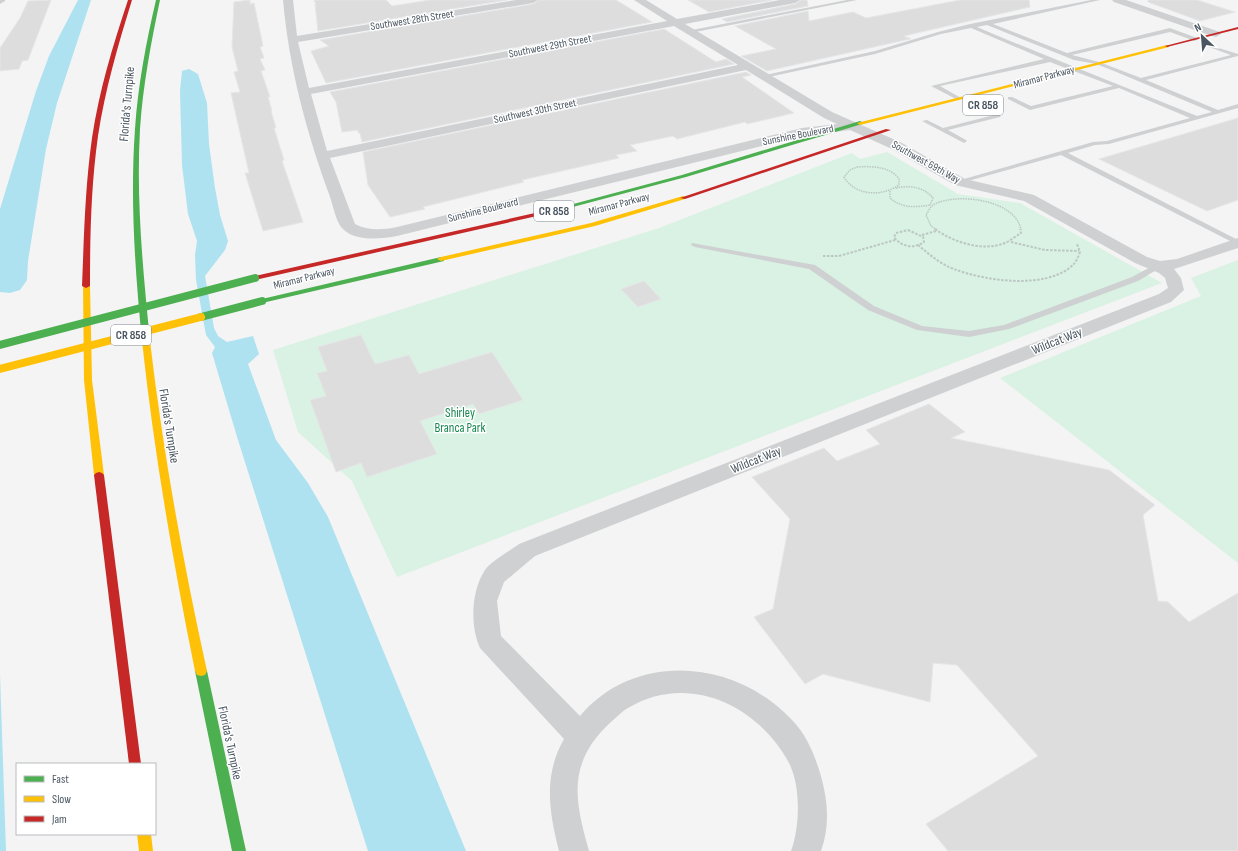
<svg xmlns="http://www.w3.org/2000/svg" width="1238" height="851" viewBox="0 0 1238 851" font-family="'Sofia Sans Condensed',sans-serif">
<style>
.green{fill:#d9f2e3}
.water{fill:#aee2f0}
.building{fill:#ddddde;stroke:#e5e6e7}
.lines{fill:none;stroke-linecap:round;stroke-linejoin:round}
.path-far1{stroke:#bcc7c4;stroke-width:1.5;stroke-dasharray:1.5 1;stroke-linecap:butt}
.path{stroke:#bcc7c4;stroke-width:2;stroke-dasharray:2.5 1.5;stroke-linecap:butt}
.lane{fill:#ced0d2;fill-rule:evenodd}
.street{fill:#ced0d2;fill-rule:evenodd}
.fast{fill:#4caf50;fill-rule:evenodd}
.slow{fill:#ffc107;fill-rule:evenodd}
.jam{fill:#c62828;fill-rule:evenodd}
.fast-bridge{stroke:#4caf50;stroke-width:8}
.slow-bridge{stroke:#ffc107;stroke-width:8}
.labels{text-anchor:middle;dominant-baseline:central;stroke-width:3;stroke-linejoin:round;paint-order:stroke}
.far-street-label{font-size:11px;fill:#4a5661;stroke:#fff}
.shield{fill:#fff;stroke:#808990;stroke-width:1}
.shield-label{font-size:12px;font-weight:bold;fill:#4a5661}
.street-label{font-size:13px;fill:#4a5661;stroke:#fff}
.park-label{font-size:13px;fill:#17864f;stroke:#fff}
</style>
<rect width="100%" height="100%" fill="#f4f4f4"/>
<!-- green -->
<g class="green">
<polygon points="887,152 958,194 1020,203 1162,283 397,577 352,481 298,432 273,350 659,228 852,153 860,159"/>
<polygon points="1238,260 1238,563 1000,378 1201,296 1191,278"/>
</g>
<!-- water -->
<g class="water">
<polygon points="78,0 91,0 57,103 46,149 28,261 27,280 20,290 10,293 0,292 0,209 36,91 49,56"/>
<polygon points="189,69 198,74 207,103 209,144 215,188 220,215 228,241 225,250 205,276 214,328 218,336 227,342 253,336 259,354 248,364 276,440 308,483 328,517 466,851 368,851 238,440 212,353 215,347 206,335 196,280 195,255 197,241 188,214 182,165 180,91 182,71"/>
<polygon points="0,674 6,851 0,851"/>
</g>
<!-- building -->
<g class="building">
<polygon points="51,0 28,60 22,61 19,69 0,71 0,48 20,18 28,1"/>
<polygon points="250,0 250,4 254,3 263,46 260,47 264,58 260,59 265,70 261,71 270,97 268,97 272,111 271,111 276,128 274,128 284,160 282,161 303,222 263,231 245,173 249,173 231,93 240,92 234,72 238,71 232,47 234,2"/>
<polygon points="314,0 386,0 392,6 430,0 507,0 318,31 315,4 316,4"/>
<polygon points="539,0 616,0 652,22 326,83 311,51 329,46 320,40 533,4"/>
<polygon points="688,0 772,0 709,12"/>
<polygon points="801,0 807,0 808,6 727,22 722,19 795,4"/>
<polygon points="960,0 1029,0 1030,7 904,36 911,39 905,40 767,71 741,56 776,49 735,26 808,11 809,21 853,12 866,18"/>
<polygon points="1148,0 1197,0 1235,12 1200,21 1148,2"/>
<polygon points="664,29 716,62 726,59 734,64 362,142 360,133 358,133 358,130 342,132 336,102 330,92"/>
<polygon points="746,72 751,75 742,77 794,113 747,124 745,122 677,139 673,136 630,145 637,151 616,155 619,158 522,180 524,182 423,207 425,209 390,217 368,185 363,152"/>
<polygon points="1238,118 1238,200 1207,211 1099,159"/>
<polygon points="644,281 661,299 638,307 621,289"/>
<polygon points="361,335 375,364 409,355 419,374 492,352 523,400 479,414 473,404 420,421 437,454 367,477 361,463 336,472 310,400 326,396 317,373 327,371 318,347"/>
<polygon points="929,404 965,432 951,438 1109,470 1155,505 1143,515 1158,601 1168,602 1189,622 1238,593 1238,851 948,851 926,824 1038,756 957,665 933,663 930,702 823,674 805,684 754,617 773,609 790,519 752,477 824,448 837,461 880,444 866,430"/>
</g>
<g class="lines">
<!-- path-far1 -->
<g class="path-far1">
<path d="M857 167C871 166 890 166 899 179V185C882 197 855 196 844 177L850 170Z"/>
<path d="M896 188C910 185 924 187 933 198L930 205"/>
<path d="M890 191V198C903 209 915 207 931 205"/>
<path d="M937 230 931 226 926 215C928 212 930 207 933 205 955 192 1016 199 1021 230"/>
</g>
<!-- path -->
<g class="path">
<path d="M935 229C953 242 982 252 1005 243 1010 241 1016 236 1021 233L1020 229"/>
<path d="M908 230 923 237 924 242C914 249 901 247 894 237L896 233Z"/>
<polyline points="922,235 936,231"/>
<polyline points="1011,242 1045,250 1079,251"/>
<path d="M918 245C929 254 940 264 954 269 985 281 1046 290 1073 265 1076 262 1078 257 1080 252L1077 244"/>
<polyline points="823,256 839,256 895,240"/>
</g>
<!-- lane -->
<g class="lane">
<polygon points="847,0 857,0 690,33 687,31"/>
<path d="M1091 0H1100L993 24 1067 53 1170 28 1197 38 1198 39 1195 41 1170 32 1072 55 1099 62 1141 78 1231 55 1209 47V45L1238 54V56L1146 80 1218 110 1238 104V108L1109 144 1095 145 1068 153 1238 240V245L1061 155 961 183H957V181L1093 142 1107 141 1190 118 1119 88 1030 110 1008 99V97H1012L1031 106 1113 86 1050 62 940 86 961 98 956 99 931 86 1044 59 971 28 941 34 875 54 764 78 761 76 875 51 938 32 970 24ZM987 25 1074 60 1096 64 1114 71 1212 112 1197 116C1123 86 1050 58 977 27Z"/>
<polygon points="998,114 1001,116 1000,117 948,130 966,140 967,141 964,143 922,121 927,120 943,128"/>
<polygon points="692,243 815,265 874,306 922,326 969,331 1004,325 1132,277 1156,264 1159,264 1163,266 1138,281 1009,329 969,337 917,330 868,310 809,269 695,247 691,245"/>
</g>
<!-- street -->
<g class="street">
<polygon points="0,0 5,0 5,1 0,4"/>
<path d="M283 0H293L297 36 516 0H538L533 3 298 42 309 88 667 21 634 0H646L677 19 780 0H800L795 3 685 24 832 112 902 143 965 179 1034 195 1147 257 1160 261 1177 259 1238 238V248L1174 269 1181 278 1184 290 1171 302 535 556 504 582 497 601 501 636 580 716C636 650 736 660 792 720 807 735 815 756 821 776 828 802 830 826 821 851H791C800 827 801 786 789 763 758 705 688 672 628 708 622 711 617 717 612 721 567 762 574 798 589 851H559C549 811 543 776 564 739L480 648C470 626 471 591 485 570 491 561 510 551 519 544L1159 294 1168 288 1165 278 1159 273 1135 263 1024 201 955 185 892 149 850 130 802 136 397 236C381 239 354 242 342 228 335 220 333 204 329 194 306 131 289 67 283 0ZM674 26 738 65 327 151 311 94ZM746 70 824 118 837 124 802 128 397 227C382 230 368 231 355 224L330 158Z"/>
<polygon points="1112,0 1126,0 1220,32 1221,34 1216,37 1212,36 1114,2"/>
</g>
<!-- fast -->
<g class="fast">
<path d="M156 0H160C151 43 143 85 140 129 136 200 143 270 150 341L146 343 142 341C135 270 130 200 135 129 138 85 146 43 156 0Z"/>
<polygon points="860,121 862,122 862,124 686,177 535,217 532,215 682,175"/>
<polygon points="441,257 444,257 444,261 262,303 258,301 262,299"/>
<polygon points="201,666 205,667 207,671 246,851 232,851 195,671 197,667"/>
</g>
<!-- slow -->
<g class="slow">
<polygon points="1167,45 1169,46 1169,47 860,125 857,123"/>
<polygon points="683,196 685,197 685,199 595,226 441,261 437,259 441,257 591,223"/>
<polygon points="83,284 89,284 90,286 92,380 104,475 102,477 96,477 94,475 84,380"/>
<path d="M143 339H146L150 341C163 452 183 562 207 671L205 675 201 676 197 675 195 671C173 562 154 452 142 341Z"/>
<polygon points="137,834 151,834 153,851 139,851"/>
</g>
<!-- jam -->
<g class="jam">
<path d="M128 0H132C118 45 105 90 98 136 91 186 90 236 90 286L86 288 82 286C84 237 85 187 92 138 99 91 113 45 128 0Z"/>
<polygon points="1238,27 1238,29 1167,47 1165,46"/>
<polygon points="886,129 891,130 685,199 680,198"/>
<polygon points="535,213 537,214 537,216 255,280 251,278 255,276"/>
<polygon points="99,472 102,473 104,475 141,764 129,764 94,475 96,473"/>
</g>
<!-- fast-bridge -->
<g class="fast-bridge">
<polyline points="201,317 262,301"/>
<polyline points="0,345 255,278"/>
</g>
<!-- slow-bridge -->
<polyline class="slow-bridge" points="0,369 201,317"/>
</g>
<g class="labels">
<!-- far-street labels -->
<g class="far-street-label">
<text transform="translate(412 20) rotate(-9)">Southwest 28th Street</text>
<text transform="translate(550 46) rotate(-11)">Southwest 29th Street</text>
<text transform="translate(1044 77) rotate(-15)">Miramar Parkway</text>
<text transform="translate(535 111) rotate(-12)">Southwest 30th Street</text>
<text transform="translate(798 135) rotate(-11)">Sunshine Boulevard</text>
<text transform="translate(926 162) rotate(29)">Southwest 69th Way</text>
<text transform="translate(619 204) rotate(-15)">Miramar Parkway</text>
<text transform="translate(483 210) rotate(-14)">Sunshine Boulevard</text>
<text transform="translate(304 278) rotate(-14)">Miramar Parkway</text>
</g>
<!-- shield labels -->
<g class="shield">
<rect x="963" y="95" width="40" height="20" rx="3"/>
<rect x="534" y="201" width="40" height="20" rx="3"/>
<rect x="111" y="325" width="40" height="20" rx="3"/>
</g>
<g class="shield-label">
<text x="983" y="105">CR 858</text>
<text x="554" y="211">CR 858</text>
<text x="131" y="335">CR 858</text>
</g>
<!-- street labels -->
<g class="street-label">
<text transform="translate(127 104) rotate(-85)">Florida's Turnpike</text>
<text transform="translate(1057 341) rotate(-22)">Wildcat Way</text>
<text transform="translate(169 426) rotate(81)">Florida's Turnpike</text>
<text transform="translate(756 460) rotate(-22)">Wildcat Way</text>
<text transform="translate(230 743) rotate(78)">Florida's Turnpike</text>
</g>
<!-- park labels -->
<g class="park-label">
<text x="460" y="413">Shirley<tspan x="460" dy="15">Branca Park</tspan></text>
</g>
</g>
<!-- legend -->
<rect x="16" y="763" width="140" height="72" fill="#ffffff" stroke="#b7bbc0"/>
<rect x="24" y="776" width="20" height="6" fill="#4caf50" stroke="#b7bbc0"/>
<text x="52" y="783" font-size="12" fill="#4a5661">Fast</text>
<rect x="24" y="796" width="20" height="6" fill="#ffc107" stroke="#b7bbc0"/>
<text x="52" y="803" font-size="12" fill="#4a5661">Slow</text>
<rect x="24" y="816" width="20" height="6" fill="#c62828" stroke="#b7bbc0"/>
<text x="52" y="823" font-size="12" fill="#4a5661">Jam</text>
<!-- north arrow -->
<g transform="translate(1202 36) rotate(334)" stroke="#ffffff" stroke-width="3" paint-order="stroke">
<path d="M0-3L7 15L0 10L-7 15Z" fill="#4a5661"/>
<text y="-6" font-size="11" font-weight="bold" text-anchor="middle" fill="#4a5661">N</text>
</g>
</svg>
